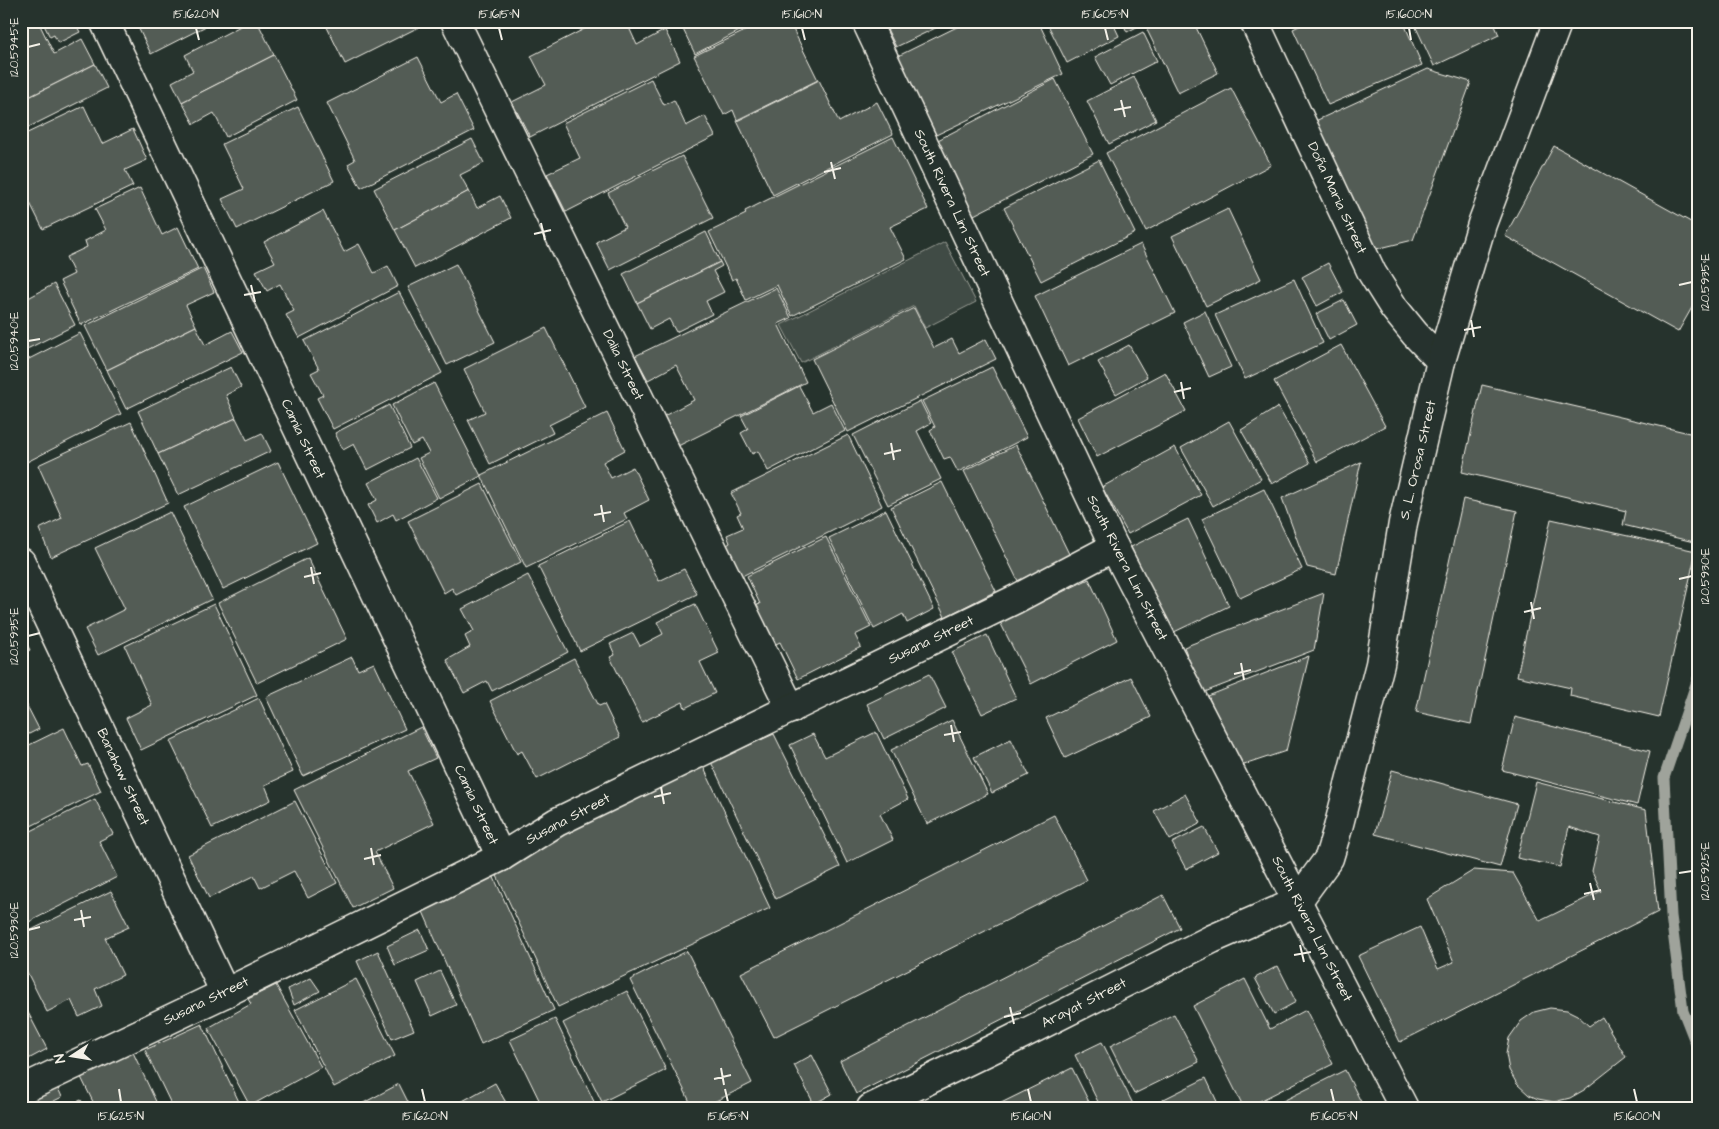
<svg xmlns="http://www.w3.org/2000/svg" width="1719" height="1129" viewBox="0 0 1719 1129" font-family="'Architects Daughter',sans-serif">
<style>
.green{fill:#414b45;stroke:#9a9e96}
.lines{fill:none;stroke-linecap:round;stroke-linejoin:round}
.stream{stroke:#9fa39b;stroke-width:11}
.building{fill:#525c55;stroke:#f4f1e8}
.street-casing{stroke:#f4f1e8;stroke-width:31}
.street{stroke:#26332d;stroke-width:28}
.ticks{fill:none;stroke:#f4f1e8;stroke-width:2}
.labels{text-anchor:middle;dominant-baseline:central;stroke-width:4;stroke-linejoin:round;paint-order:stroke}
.street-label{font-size:14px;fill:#f4f1e8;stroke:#26332d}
.neatline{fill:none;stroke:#f4f1e8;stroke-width:2}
.ticks-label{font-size:12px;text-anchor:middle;fill:#f4f1e8}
</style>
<rect width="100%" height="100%" fill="#26332d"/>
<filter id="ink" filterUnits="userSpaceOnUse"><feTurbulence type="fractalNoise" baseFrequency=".02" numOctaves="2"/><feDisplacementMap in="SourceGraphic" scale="10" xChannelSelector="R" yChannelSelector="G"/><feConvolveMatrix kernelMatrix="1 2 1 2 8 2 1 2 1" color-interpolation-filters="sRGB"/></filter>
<g filter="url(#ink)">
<!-- green -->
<polygon class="green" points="945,242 976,302 925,328 914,306 801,363 781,325"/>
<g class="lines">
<!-- stream -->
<polyline class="stream" points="1698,678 1664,778 1671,916 1683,1011 1698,1049"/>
</g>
<!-- building -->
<g class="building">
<polygon points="21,21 38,21 54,54 82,39 95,64 21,101"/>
<polygon points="42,21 74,21 80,32 58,43 54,35 50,37"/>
<polygon points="135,21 204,21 206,26 151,54"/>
<polygon points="208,21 222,21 211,27"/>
<polygon points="250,21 257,21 274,55 182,102 172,82 193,71 185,55"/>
<polygon points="324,21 420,21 423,25 345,64"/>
<polygon points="600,21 626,21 637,45 665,30 680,61 530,137 512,102 546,85 531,56"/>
<polygon points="679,21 759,21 695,54"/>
<polygon points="765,21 789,21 818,80 737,120 733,110 724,115 694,56"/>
<polygon points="883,21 950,21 896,47"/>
<polygon points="969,21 1038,21 1063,74 936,135 898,56"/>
<polygon points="1046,21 1112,21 1119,36 1067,63"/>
<polygon points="1122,21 1148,21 1127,32"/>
<polygon points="1164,21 1193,21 1218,73 1178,93 1147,30"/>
<polygon points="1309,21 1403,21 1422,65 1328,105 1293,29"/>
<polygon points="1413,21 1493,21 1499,35 1434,66"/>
<polygon points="1143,32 1157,61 1110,85 1095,57"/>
<polygon points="274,55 297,100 226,137 214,113 194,124 182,102"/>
<polygon points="418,57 441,102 456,94 474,130 361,188 348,164 355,160 327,103"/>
<polygon points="95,64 107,88 21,131 21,101"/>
<polygon points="1428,69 1471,82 1413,240 1372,250 1311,123"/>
<polygon points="1134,77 1156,120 1109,144 1087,101"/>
<polygon points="651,79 664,105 674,100 686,126 705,116 715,136 566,212 547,174 580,158 563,123"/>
<polygon points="1055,79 1093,154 972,216 934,142"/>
<polygon points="819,80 839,122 877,102 893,134 773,195 737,121"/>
<polygon points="1231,88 1271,165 1146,231 1106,153"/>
<polygon points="84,106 102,144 133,129 147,160 125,170 133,186 43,229 21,185 21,136"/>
<polygon points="298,107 334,181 237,229 222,199 244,189 222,144"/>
<polygon points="893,137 928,209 890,227 906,259 792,316 777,285 746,300 736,278 732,280 709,232 746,214 745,211"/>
<polygon points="472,139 484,163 460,175 469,191 395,230 374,189"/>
<polygon points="1554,146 1698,226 1698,297 1678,332 1505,236"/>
<polygon points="682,156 713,218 610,270 596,242 625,227 608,193"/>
<polygon points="1099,160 1135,233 1041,281 1004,208"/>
<polygon points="140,188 162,235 178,227 198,269 81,325 60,281 74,274 66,257 87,247 85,241 106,230 95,209"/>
<polygon points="469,191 477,208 500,196 511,218 415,268 395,230"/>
<polygon points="1228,209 1261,279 1206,306 1172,236"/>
<polygon points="323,211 344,252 359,244 374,273 388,266 398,286 299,338 286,315 294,311 280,284 267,291 256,271 275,262 264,242"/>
<polygon points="706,232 720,262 637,303 623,274"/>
<polygon points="1141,244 1175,313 1068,366 1035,296"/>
<polygon points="720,262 722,266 713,271 724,292 706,301 712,314 676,332 669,319 650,329 637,303"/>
<polygon points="1328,263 1343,292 1317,306 1302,277"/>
<polygon points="456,264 495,342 447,365 408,287"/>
<polygon points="203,268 214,292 186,305 196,326 107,370 85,326"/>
<polygon points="1294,279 1323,343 1245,379 1215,315"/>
<polygon points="54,284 75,325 21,352 21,302"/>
<polygon points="776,288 791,318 778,324 806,382 678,446 664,416 694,400 676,365 648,380 635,356"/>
<polygon points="399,292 442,373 333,429 317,398 323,395 311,373 319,369 304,341"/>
<polygon points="1344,300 1357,325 1329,340 1316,314"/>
<polygon points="914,308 934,348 952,339 959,353 986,339 996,359 848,432 812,359"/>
<polygon points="1205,311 1231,367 1209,377 1183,322"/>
<polygon points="196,326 205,345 232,331 243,352 126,409 107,370"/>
<polygon points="546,328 585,407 549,425 553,433 490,464 468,420 485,412 464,369"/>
<polygon points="80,333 121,414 21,465 21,363"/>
<polygon points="1129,345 1147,377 1116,394 1098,362"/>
<polygon points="1341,345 1385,426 1317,462 1274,381"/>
<polygon points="231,367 241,387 226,395 236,418 158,454 138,411"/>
<polygon points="992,367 1027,437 958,472 950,457 944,459 930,430 935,427 922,401"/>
<polygon points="1165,372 1186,411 1097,457 1078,418"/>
<polygon points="434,383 481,476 439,498 419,458 429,453 422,440 412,445 392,405"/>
<polygon points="1482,385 1698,435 1698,543 1623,525 1626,511 1462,472"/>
<polygon points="799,386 813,412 831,403 845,431 768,471 758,451 752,454 741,433 748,429 741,416"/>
<polygon points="920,401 931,423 917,431 941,479 888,505 853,435"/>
<polygon points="389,405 410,448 367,470 354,444 343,450 335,433"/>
<polygon points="1278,407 1310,463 1272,484 1241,430"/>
<polygon points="607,413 625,450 603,462 611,478 633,467 649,500 624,513 627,519 526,568 481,475"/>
<polygon points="236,418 247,440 262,433 271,451 178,495 158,454"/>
<polygon points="1229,421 1261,479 1213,506 1181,448"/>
<polygon points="131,422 168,503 51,557 39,529 62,518 38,465"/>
<polygon points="848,435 882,506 742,576 727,545 730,543 727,535 743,528 737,515 741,513 731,493"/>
<polygon points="1016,445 1070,556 1018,581 964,471"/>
<polygon points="1175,447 1201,495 1128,534 1102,487"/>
<polygon points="416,458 437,498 396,520 393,514 377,523 368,505 377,500 368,483"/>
<polygon points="278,462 317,543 223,589 184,507"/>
<polygon points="1361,462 1336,574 1307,567 1282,498"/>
<polygon points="942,482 996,591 945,617 891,507"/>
<polygon points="482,484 521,562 456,595 452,588 444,593 408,521"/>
<polygon points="1264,489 1302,569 1240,598 1202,519"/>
<polygon points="1463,499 1517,511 1471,724 1416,712"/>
<polygon points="886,510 934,609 907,623 903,614 874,629 829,538"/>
<polygon points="170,512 212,599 98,655 85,629 125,609 95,548"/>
<polygon points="1188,519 1229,606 1172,633 1131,547"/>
<polygon points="1551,519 1696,551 1659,717 1570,696 1571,688 1517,676"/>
<polygon points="630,521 659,581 684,569 697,594 580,651 538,566"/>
<polygon points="826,537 871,627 855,635 861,647 798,679 780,642 774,645 755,606 760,604 747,576"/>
<polygon points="308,558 347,639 257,683 218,603"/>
<polygon points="528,575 568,652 492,691 487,681 464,693 447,660 470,647 465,636 474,631 462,609"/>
<polygon points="1089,579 1117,640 1031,684 1000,622"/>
<polygon points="1324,593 1314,650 1202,693 1184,647"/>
<polygon points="214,604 257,695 141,750 126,718 152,705 125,646"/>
<polygon points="695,604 719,653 700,662 715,693 685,708 683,702 642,722 610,657 615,655 610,644 633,633 640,646 663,634 657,622"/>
<polygon points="21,633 30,650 21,654"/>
<polygon points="987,635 1016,698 982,714 952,652"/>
<polygon points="1309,656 1286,751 1241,766 1208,696"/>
<polygon points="352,657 358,670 374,663 405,729 303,776 266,697"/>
<polygon points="574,658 599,706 604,704 620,737 537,779 522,751 517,754 490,701"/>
<polygon points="929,674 946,708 884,739 867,704"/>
<polygon points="1131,677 1151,717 1065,758 1046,718"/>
<polygon points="21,694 39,729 21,738"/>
<polygon points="259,698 293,772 265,785 271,800 212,828 170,741"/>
<polygon points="1515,717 1650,751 1637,805 1502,770"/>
<polygon points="952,720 988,794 927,824 891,750"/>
<polygon points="421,727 436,758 408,771 434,823 375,852 393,888 353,908 294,790"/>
<polygon points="64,728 82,766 88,764 101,791 21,831 21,749"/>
<polygon points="876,732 908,799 880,814 893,840 847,863 790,745 813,734 825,757"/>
<polygon points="774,734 840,867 776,899 711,762"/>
<polygon points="1011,739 1029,775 992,793 974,757"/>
<polygon points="702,764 770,908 558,1007 492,865"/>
<polygon points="1392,770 1517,804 1500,867 1375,834"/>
<polygon points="1536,782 1646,810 1658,912 1400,1042 1358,956 1420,927 1438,969 1454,962 1427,899 1474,870 1513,873 1540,921 1601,891 1592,871 1600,837 1569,827 1560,867 1517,858"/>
<polygon points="1185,794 1201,823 1170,840 1154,811"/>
<polygon points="95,799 113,834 99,841 117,877 21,926 21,836"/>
<polygon points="295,801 337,883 308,898 294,871 260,888 254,876 209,898 188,855"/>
<polygon points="1054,815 1087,880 774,1037 741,973"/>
<polygon points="1204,827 1218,852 1186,869 1172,843"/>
<polygon points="491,871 554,1010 481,1044 421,907"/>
<polygon points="1698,883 1698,897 1692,886"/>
<polygon points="111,891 129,927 105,938 123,975 95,989 102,1006 79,1017 71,1000 47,1012 21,960 21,935"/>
<polygon points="1163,895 1180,928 856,1094 840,1061"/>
<polygon points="420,930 429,950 395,965 387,946"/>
<polygon points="378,951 414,1030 392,1039 357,961"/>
<polygon points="687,951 752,1083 702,1108 693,1108 630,980"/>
<polygon points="1278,966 1296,1002 1274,1014 1255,978"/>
<polygon points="440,971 456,1005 432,1016 417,982"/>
<polygon points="311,978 320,991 294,1005 288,989"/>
<polygon points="356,979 395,1056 334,1087 295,1010"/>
<polygon points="1245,979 1270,1029 1306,1010 1333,1064 1246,1108 1244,1108 1193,1006"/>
<polygon points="276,985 321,1067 250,1106 208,1028 251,1004 248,999"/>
<polygon points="627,991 666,1070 602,1102 563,1023"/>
<polygon points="21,999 47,1049 21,1063"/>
<polygon points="1550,1008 1567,1010 1577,1015 1589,1026 1602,1017 1626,1057 1584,1090 1570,1098 1554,1102 1538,1099 1529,1095 1517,1084 1509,1070 1506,1054 1509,1038 1521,1021 1534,1012"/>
<polygon points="1174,1014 1199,1062 1134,1094 1110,1046"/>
<polygon points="555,1019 597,1108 543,1108 510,1040"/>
<polygon points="202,1024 242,1108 173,1108 145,1050"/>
<polygon points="1102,1042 1135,1108 1101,1108 1075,1055"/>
<polygon points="130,1046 159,1108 96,1108 78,1071"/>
<polygon points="812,1055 832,1094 814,1104 794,1065"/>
<polygon points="1072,1068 1092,1108 991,1108"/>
<polygon points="1345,1070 1364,1108 1269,1108"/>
<polygon points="53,1077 62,1097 40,1108 27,1108 21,1096"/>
<polygon points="1206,1078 1220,1108 1146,1108"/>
<polygon points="495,1083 509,1108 450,1108"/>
<polygon points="399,1084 411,1108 354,1108"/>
<polygon points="81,1100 85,1108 64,1108"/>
</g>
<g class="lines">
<defs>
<g id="street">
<polyline points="104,21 501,857"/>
<polyline points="455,21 791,709"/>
<polyline points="866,21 1114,547 1404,1108"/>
<polyline points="1254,21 1372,273 1394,308 1415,334 1441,361"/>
<polyline points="21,562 225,993"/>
<polyline points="21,1090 225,993 501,857 557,822 1014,600 1114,547"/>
<polyline points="871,1108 1011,1040 1212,939 1297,902 1329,858 1338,828 1380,664 1403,523 1441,361 1482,224 1558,21"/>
</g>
</defs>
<!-- street casing -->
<use href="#street" class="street-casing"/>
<!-- street -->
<use href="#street" class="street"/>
</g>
</g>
<!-- ticks -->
<path class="ticks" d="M196 28 199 40M499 28 502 40M802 28 805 40M1105 28 1108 40M1409 28 1411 40M28 47 40 44M1121 100 1125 117M1114 110 1131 107M831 162 835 179M824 172 841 168M541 223 545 240M534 234 551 230M251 285 255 302M1679 285 1692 282M244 295 261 292M1471 320 1474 337M1464 330 1481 327M28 341 40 339M1181 382 1184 399M1174 392 1191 388M891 443 894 460M884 454 901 450M601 505 604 522M594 515 611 512M311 567 314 584M304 577 321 573M1679 579 1692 576M1531 602 1534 619M1524 612 1541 608M28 636 40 633M1241 663 1244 680M1234 674 1251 670M951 725 954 742M944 735 961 732M661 787 664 804M654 797 671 793M371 848 374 865M364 859 381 855M1679 873 1692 871M1590 883 1594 900M1584 894 1601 890M81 910 84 927M74 920 91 917M28 930 40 927M1300 945 1304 962M1294 955 1311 952M1010 1007 1014 1024M1004 1017 1021 1013M721 1068 724 1085M714 1079 731 1075M119 1089 121 1102M422 1089 425 1102M725 1089 728 1102M1028 1089 1031 1102M1331 1089 1334 1102M1634 1089 1637 1102"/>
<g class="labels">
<!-- street labels -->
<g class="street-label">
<text transform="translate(1337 198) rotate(65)">Doña Maria Street</text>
<text transform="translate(952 203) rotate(65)">South Rivera Lim Street</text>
<text transform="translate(623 365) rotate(64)">Dalia Street</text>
<text transform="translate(303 439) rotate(65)">Camia Street</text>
<text transform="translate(1418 460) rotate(-77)">S. L. Orosa Street</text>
<text transform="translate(1127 568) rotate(63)">South Rivera Lim Street</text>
<text transform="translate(931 640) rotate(-26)">Susana Street</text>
<text transform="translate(123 777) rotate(65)">Banahaw Street</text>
<text transform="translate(476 805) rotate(65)">Camia Street</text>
<text transform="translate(568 819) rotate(-28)">Susana Street</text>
<text transform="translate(1312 929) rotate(63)">South Rivera Lim Street</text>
<text transform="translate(206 1001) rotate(-26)">Susana Street</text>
<text transform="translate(1084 1003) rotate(-27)">Arayat Street</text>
</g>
</g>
<!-- margin -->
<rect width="1719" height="1129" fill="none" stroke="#26332d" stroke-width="55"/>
<!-- north arrow -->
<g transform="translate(72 1056) rotate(258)" stroke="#26332d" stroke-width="4" paint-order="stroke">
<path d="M0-4L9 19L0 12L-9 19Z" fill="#f4f1e8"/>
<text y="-8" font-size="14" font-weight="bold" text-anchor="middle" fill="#f4f1e8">N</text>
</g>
<rect x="28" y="28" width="1664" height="1074" class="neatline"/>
<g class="ticks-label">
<text x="196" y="18">15.1620°N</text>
<text x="499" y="18">15.1615°N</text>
<text x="802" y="18">15.1610°N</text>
<text x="1105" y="18">15.1605°N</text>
<text x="1409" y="18">15.1600°N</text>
<text transform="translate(14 47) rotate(-90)" y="4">120.5945°E</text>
<text transform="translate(1705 282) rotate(-90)" y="4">120.5935°E</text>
<text transform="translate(14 341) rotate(-90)" y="4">120.5940°E</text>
<text transform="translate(1705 576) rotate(-90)" y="4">120.5930°E</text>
<text transform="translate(14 636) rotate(-90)" y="4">120.5935°E</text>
<text transform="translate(1705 871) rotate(-90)" y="4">120.5925°E</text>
<text transform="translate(14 930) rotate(-90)" y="4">120.5930°E</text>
<text x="121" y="1120">15.1625°N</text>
<text x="425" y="1120">15.1620°N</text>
<text x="728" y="1120">15.1615°N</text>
<text x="1031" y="1120">15.1610°N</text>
<text x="1334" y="1120">15.1605°N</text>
<text x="1637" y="1120">15.1600°N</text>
</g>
</svg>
